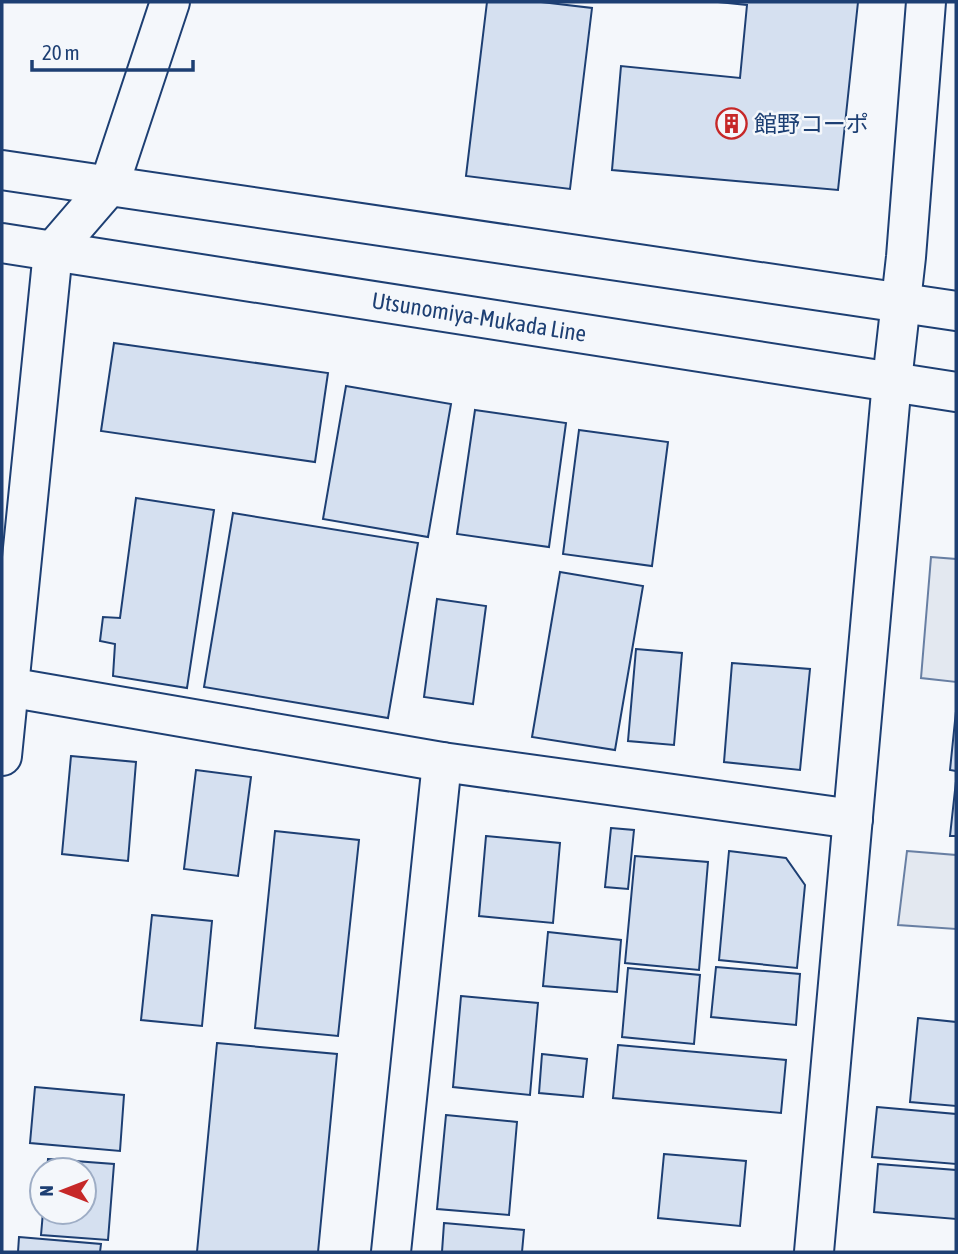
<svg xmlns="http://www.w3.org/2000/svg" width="958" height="1254" viewBox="0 0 958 1254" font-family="'Asap Condensed','Noto Sans JP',sans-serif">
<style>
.parking{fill:#e3e8f0;stroke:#687fa3;stroke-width:2}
.building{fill:#d5e0f0;stroke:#1d3f73;stroke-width:2}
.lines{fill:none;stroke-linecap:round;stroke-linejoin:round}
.street-casing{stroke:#1d3f73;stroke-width:42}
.secondary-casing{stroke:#1d3f73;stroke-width:42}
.primary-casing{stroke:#1d3f73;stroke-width:42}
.street{stroke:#f4f7fb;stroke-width:38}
.secondary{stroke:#f4f7fb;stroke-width:38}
.primary{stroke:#f4f7fb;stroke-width:38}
.labels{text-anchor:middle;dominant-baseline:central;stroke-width:5;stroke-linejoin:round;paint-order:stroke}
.poi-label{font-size:23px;fill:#1d3f73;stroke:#f4f7fb;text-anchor:start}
.street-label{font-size:23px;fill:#1d3f73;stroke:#f4f7fb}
</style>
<rect width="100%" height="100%" fill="#f4f7fb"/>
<!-- parking -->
<g class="parking">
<polygon points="931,557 956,559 956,682 921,678"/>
<polygon points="907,851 956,855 956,929 898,925"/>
</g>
<!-- building -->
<g class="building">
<polygon points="487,2 541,2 592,8 570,189 466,176"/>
<polygon points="718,2 858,2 838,190 612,170 621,66 740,78 747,5"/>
<polygon points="114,343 328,373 315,462 101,431"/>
<polygon points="346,386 451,404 428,537 323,519"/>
<polygon points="475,410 566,423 549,547 457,534"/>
<polygon points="579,430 668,442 652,566 563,554"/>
<polygon points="136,498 214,510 187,688 113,676 115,644 100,641 103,617 120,618"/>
<polygon points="233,513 418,543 388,718 204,687"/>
<polygon points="560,572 643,586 615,750 532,737"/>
<polygon points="437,599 486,606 473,704 424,697"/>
<polygon points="636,649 682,653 674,745 628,741"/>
<polygon points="732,663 810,669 800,770 724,762"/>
<polygon points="956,711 956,771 950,770"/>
<polygon points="71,756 136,762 128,861 62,854"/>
<polygon points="196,770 251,777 238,876 184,869"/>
<polygon points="956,781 956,836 950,836"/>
<polygon points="611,828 634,830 628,889 605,887"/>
<polygon points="275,831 359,840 338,1036 255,1028"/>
<polygon points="486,836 560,843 553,923 479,916"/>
<polygon points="729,851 786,858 805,885 797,968 719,960"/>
<polygon points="635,856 708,862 699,970 625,963"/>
<polygon points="152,915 212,921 202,1026 141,1020"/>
<polygon points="548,932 621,940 617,992 543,986"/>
<polygon points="716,967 800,974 796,1025 711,1017"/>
<polygon points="628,968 700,975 694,1044 622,1037"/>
<polygon points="461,996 538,1003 530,1095 453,1087"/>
<polygon points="918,1018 956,1022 956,1106 910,1102"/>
<polygon points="217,1043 337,1054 318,1252 197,1252"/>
<polygon points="618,1045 786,1060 781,1113 613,1098"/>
<polygon points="542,1054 587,1059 583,1097 539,1093"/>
<polygon points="35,1087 124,1095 120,1151 30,1143"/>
<polygon points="877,1107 956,1114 956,1164 872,1157"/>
<polygon points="446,1115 517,1122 509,1215 437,1209"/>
<polygon points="664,1154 746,1161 740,1226 658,1218"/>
<polygon points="48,1159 114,1164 108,1240 41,1235 43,1212 84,1212 84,1170 47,1170"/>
<polygon points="878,1164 956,1170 956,1219 874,1212"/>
<polygon points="444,1223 524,1230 522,1252 442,1252"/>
<polygon points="19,1237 101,1244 100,1252 18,1252"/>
</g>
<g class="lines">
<defs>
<g id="street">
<polyline points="8,687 442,762 853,819"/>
<polyline points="391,1252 442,762"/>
<polyline points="814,1252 892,381 906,257 926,2"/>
</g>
<polyline id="secondary" points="2,756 53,251 109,186 170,2"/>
<g id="primary">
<polyline points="2,170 956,311"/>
<polyline points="2,243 956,392"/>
</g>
</defs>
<!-- street casing -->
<use href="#street" class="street-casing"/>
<!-- secondary casing -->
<use href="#secondary" class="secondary-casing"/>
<!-- primary casing -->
<use href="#primary" class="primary-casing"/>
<!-- street -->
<use href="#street" class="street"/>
<!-- secondary -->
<use href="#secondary" class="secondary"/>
<!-- primary -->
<use href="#primary" class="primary"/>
</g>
<!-- icons -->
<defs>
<symbol id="building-ring" viewBox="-11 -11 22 22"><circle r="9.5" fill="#f4f7fb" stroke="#c62828" stroke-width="1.5"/><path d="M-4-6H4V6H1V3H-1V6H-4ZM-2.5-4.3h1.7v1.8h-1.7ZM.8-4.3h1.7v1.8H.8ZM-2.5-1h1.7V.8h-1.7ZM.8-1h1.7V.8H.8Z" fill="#c62828"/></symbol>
</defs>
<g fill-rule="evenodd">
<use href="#building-ring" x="714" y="106" width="35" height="35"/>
</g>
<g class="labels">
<!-- poi labels -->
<g class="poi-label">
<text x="754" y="124">館野コーポ</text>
</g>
<!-- street labels -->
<g class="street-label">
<text transform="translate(479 317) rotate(9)">Utsunomiya-Mukada Line</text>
</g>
</g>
<!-- border -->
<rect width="958" height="1254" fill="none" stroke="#1d3f73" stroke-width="7"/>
<!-- north arrow -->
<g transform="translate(63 1191) rotate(270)"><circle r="33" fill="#f4f7fb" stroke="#9eadc5" stroke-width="2"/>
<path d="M0-5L12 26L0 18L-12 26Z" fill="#c62828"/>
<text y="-10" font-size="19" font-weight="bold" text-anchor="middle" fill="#1d3f73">N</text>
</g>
<!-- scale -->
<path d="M32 60v10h161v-10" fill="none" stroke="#1d3f73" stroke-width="3.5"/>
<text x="42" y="60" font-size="21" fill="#1d3f73" stroke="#f4f7fb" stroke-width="5" paint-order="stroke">20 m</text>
</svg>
